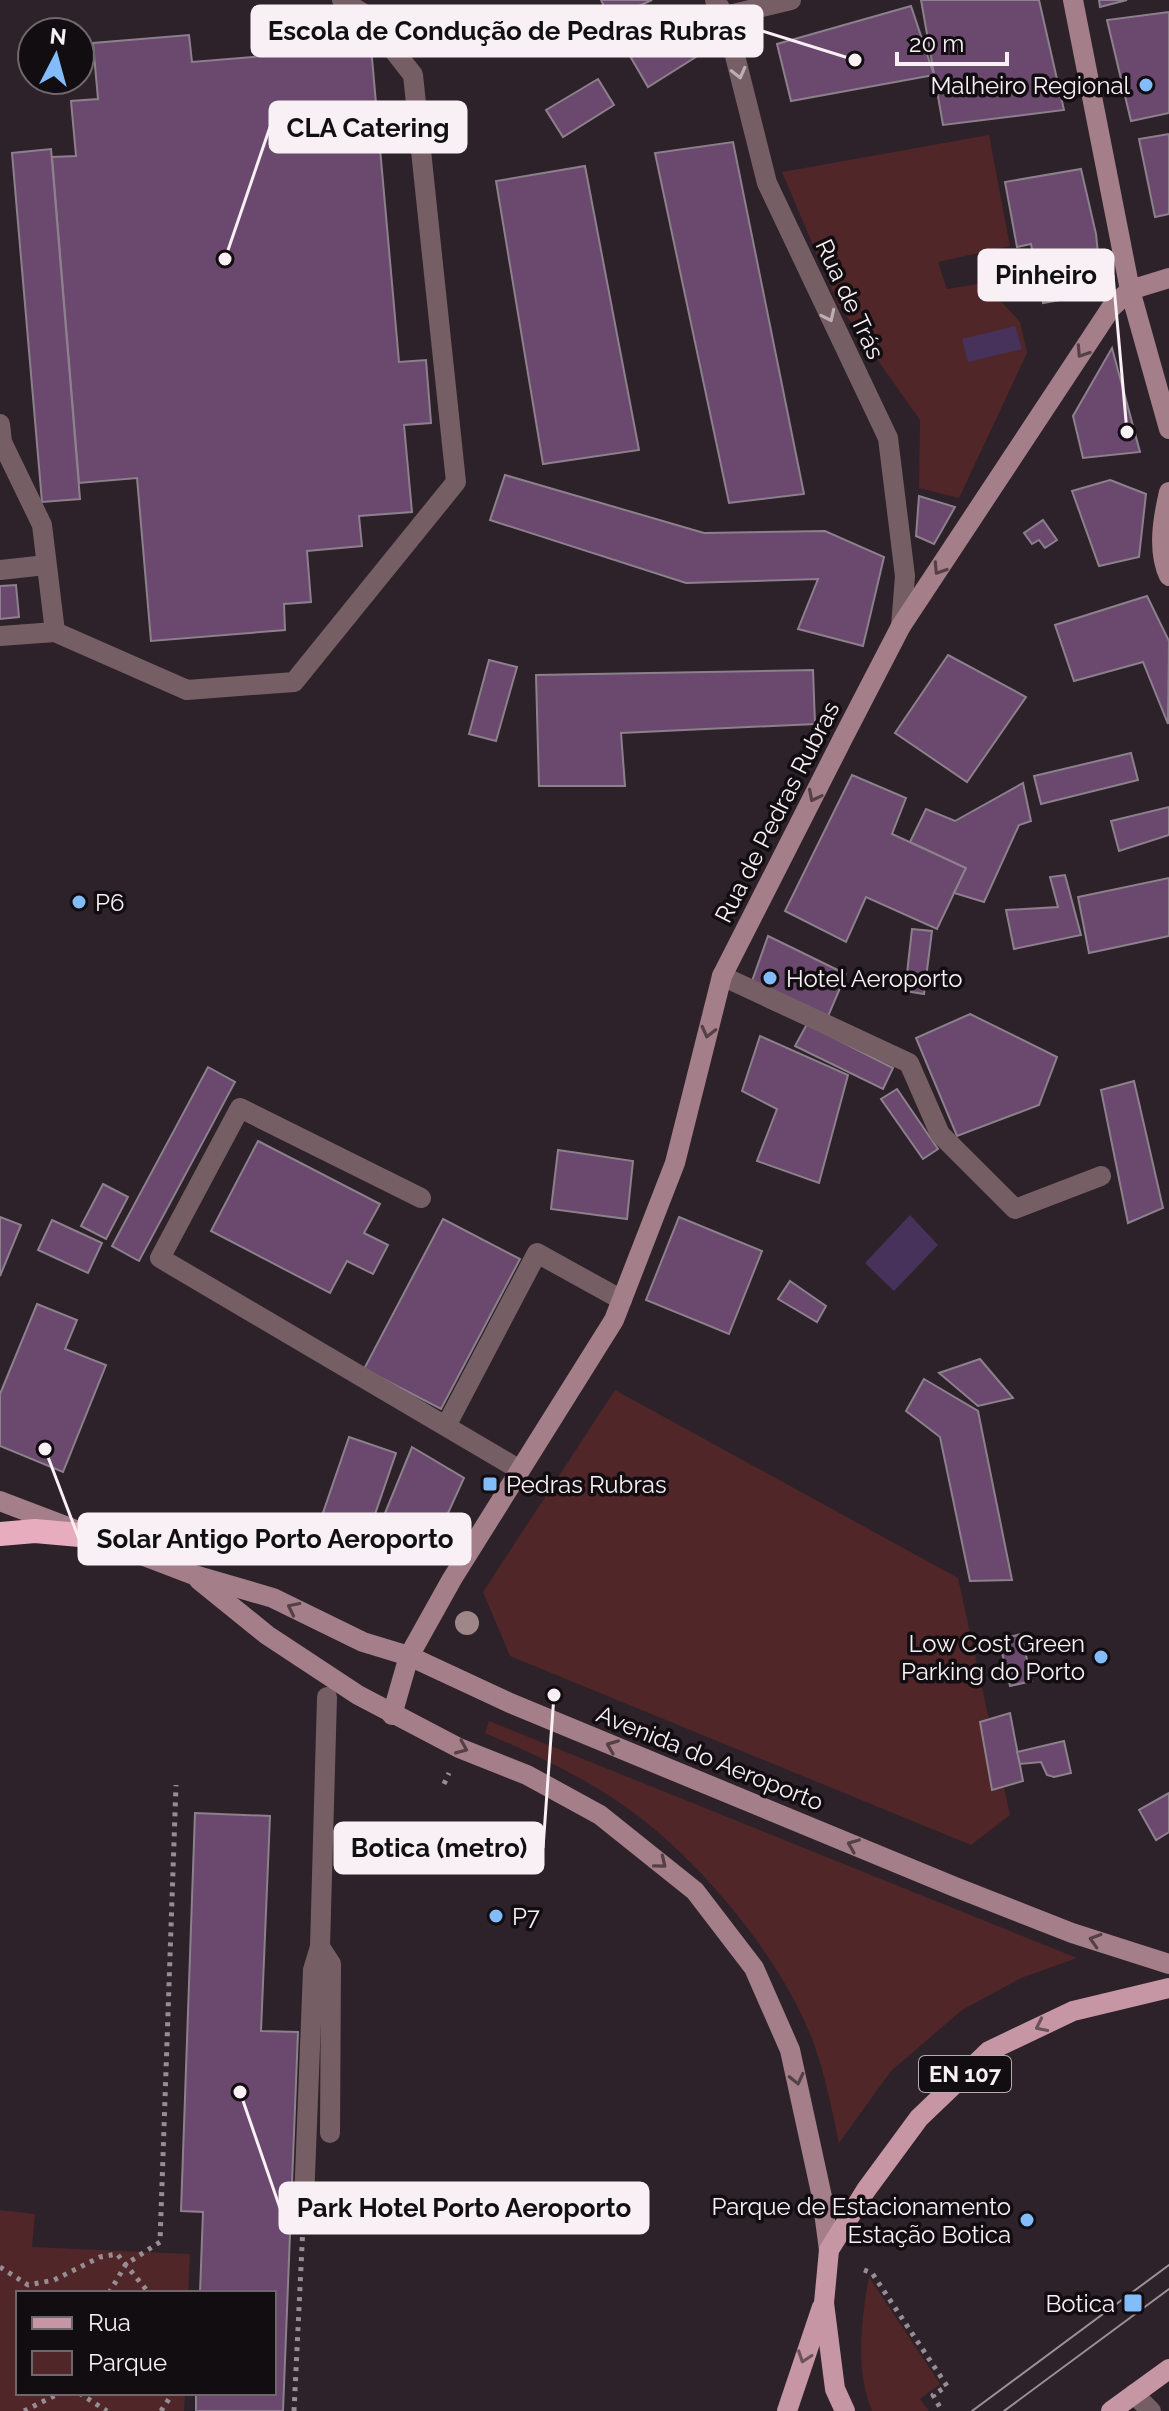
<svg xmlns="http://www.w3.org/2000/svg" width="1169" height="2411" viewBox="0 0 1169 2411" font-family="Raleway,sans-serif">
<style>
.green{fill:#502628}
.water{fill:#46325b}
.building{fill:#6b486e;stroke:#8b808c;stroke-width:2}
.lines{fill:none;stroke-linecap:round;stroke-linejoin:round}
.path{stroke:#978d93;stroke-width:5;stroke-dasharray:4 6;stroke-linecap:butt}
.lane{stroke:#765e65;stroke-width:20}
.street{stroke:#765e65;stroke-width:20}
.secondary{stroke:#a47e88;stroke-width:20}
.primary{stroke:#c796a4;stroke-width:20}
.highway{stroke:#e7acbd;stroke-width:24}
.tram{stroke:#9a9196;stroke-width:2}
.tree{fill:#9f8689}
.oneway{stroke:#beaeb4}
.oneway2{stroke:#544046}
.oneway3{stroke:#6c525a}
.poi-dot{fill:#83bcfb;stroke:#120d10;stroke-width:3}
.labels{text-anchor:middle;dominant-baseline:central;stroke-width:7;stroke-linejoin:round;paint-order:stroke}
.shield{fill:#120d10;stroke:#b4acb0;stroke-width:2}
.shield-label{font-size:22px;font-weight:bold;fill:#f9f0f5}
.poi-label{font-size:24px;fill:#f9f0f5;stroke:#120d10;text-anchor:end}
.street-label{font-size:24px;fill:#f9f0f5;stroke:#120d10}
.leader{fill:none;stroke:#f9f0f5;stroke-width:3}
.callout-dot{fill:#f9f0f5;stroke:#120d10;stroke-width:3}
.callout{fill:#f9f0f5;stroke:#f9f0f5;stroke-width:3}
.callout-label{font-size:26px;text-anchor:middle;font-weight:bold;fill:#111}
</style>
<rect width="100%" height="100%" fill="#2d2229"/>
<!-- green -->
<g class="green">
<polygon points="989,135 1010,246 938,262 947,289 984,283 1020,322 1027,353 959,498 919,488 920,420 838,304 782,172"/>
<polygon points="615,1390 958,1578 1010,1815 971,1845 510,1656 483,1592"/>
<path d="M489 1721 1077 1958 1021 1978 962 2010 891 2071 839 2143C830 2101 822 2058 804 2020 769 1943 690 1850 620 1803 578 1774 531 1753 485 1733Z"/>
<polygon points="0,2210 35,2214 32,2247 190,2254 188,2293 18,2293 18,2393 185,2393 184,2411 0,2411"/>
<path d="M869 2277 940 2384 920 2399 929 2411H872C855 2370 861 2320 869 2277Z"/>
</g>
<!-- water -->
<g class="water">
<polygon points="1015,326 1022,349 968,362 962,339"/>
<polygon points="910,1215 938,1245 894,1291 865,1263"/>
</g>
<!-- building -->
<g class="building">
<polygon points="601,0 652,0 610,19"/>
<polygon points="921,0 1039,0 1064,110 943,125"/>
<polygon points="1099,0 1127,0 1100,7"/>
<polygon points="911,6 934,75 791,101 777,44"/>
<polygon points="1169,12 1169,113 1131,121 1107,20"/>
<polygon points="697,15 715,45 648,87 630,56"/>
<polygon points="189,35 192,62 371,47 399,362 426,360 431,423 404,425 412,512 359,516 362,546 307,551 311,602 284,604 285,630 151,641 137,478 79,483 52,157 76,156 71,101 98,99 93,43"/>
<polygon points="598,79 614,105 563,137 546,110"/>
<polygon points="1169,134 1169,214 1155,217 1139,139"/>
<polygon points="733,142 804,494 729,503 655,153"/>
<polygon points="51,149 80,499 42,502 12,153"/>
<polygon points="585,166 639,450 543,464 496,181"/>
<polygon points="1081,169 1096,234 1100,272 1094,294 1043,303 1031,244 1017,247 1005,182"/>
<polygon points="1112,348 1140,452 1083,458 1073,416"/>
<polygon points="505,475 704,533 825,531 884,557 863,646 798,629 818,579 686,583 490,520"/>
<polygon points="1110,480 1146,494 1139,557 1099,566 1072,491"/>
<polygon points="919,496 955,507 934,544 916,536"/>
<polygon points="1043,520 1057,540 1045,548 1039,540 1032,544 1024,533"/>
<polygon points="16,585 19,617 0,619 0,586"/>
<polygon points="1147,596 1169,641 1168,724 1143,662 1074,681 1055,625"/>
<polygon points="948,655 1026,697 967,782 895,733"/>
<polygon points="489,660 517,667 496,741 469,734"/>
<polygon points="813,670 815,724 621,733 625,786 539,786 536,675"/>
<polygon points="1131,753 1138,780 1041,804 1034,776"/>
<polygon points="852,775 906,798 892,834 966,868 937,929 866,897 846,942 785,911"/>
<polygon points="1023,783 1031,821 1019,825 984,902 954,893 966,868 910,842 926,809 955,821"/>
<polygon points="1169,807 1169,835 1119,851 1111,821"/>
<polygon points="1065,875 1081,935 1014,949 1006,910 1058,907 1050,877"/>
<polygon points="1169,878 1169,936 1089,953 1078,897"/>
<polygon points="912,929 932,931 924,994 905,991"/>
<polygon points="768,936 846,974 826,1021 751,984"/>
<polygon points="970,1014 1057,1057 1039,1105 957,1136 916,1038"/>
<polygon points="807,1024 893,1068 883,1089 795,1046"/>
<polygon points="760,1036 848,1075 819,1183 757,1161 777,1109 742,1091"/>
<polygon points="208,1067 235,1082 139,1261 112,1246"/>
<polygon points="1134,1081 1163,1208 1128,1223 1101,1090"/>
<polygon points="897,1089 938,1149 923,1159 881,1099"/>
<polygon points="258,1141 380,1204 364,1233 388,1245 373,1274 347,1261 330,1293 211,1231"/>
<polygon points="558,1150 633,1161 627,1219 551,1209"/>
<polygon points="103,1184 128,1197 106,1239 81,1226"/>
<polygon points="0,1217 21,1225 0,1276"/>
<polygon points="679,1217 762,1251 729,1334 646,1300"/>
<polygon points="443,1219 520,1259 441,1409 364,1369"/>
<polygon points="52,1220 102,1243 88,1273 38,1250"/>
<polygon points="790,1281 826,1306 817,1322 778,1299"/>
<polygon points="37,1304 77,1320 65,1349 106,1365 63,1472 0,1446 0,1394"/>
<polygon points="980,1359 1013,1398 978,1406 939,1373"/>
<polygon points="924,1379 978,1411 1012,1580 970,1581 940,1437 906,1411"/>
<polygon points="349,1437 396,1453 361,1555 314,1539"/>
<polygon points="412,1447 464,1478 444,1522 411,1532 383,1518"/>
<polygon points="1021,1634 1032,1681 1010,1686 999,1640"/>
<polygon points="1010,1713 1023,1781 992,1790 980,1722"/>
<polygon points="1064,1741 1071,1773 1054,1777 1047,1775 1041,1762 1020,1764 1017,1752"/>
<polygon points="1169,1793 1169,1832 1156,1840 1139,1810"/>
<polygon points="195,1813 270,1816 261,2031 298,2032 283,2411 196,2411 196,2393 274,2393 274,2293 200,2293 203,2212 181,2211"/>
</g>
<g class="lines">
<!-- path -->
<g class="path">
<polyline points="444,1784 449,1773"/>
<polyline points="0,2267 28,2285 54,2280 100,2257 117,2254 149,2293"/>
<polyline points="864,2270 872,2273 947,2386 933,2395 942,2411"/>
<polyline points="109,2293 126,2264 160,2242 176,1785"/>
<polyline points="79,2393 107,2411"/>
<polyline points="24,2411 60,2393"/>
<polyline points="161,2411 173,2393"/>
<polyline points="294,2411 303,2226"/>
</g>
<!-- lane -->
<g class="lane">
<polyline points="0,424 2,442 42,525 55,632"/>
<polyline points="0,570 46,565"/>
<polyline points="0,636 55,632 187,690 294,682 456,482 413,75 367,16 342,0"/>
<polyline points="722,976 909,1063 940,1134 1015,1209 1101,1176"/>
<polyline points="421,1198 240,1108 160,1258 520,1470"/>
<polyline points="446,1426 537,1253 622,1300"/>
<polyline points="320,1947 331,1964 330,2133"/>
<polyline points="304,2201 313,1970 320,1947 327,1697"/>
<polyline points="1134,2394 1151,2411"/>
</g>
<!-- street -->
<g class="street">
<polyline points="715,0 725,16 767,183 888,438 905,576 901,626"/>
<polyline points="725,16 791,0"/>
</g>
<!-- secondary -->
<g class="secondary">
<polyline points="1073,0 1130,290 1169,429"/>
<path d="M1169 492C1163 518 1157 551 1169 576"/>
<polyline points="0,1501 191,1574 273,1598 363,1642 409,1656 510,1703 955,1887 1072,1933 1169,1964"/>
<polyline points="199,1580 267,1635 358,1695 459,1748 527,1775 600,1815 695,1891 754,1968 790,2050 822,2197 829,2250"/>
<polyline points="392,1715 409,1656 452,1579 614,1320 675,1163 722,976 843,738 901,626 1111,308 1130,290 1169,278"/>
</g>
<!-- primary -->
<g class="primary">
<polyline points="787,2411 822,2307"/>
<polyline points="845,2411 835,2389 824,2303 829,2250 866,2190 919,2118 989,2051 1073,2011 1169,1988"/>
<polyline points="1111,2411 1169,2369"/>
</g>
<!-- highway -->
<polyline class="highway" points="0,1534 35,1531 91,1536"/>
<!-- tram -->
<g class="tram">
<polyline points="972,2411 1169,2265"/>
<polyline points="1004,2411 1169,2289"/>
</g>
</g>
<!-- trees -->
<circle class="tree" cx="467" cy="1623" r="12"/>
<!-- one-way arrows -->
<defs><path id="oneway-chevron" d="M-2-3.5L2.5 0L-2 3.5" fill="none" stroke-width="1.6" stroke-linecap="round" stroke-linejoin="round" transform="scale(2)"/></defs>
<g class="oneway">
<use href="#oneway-chevron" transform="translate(739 73) rotate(76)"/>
<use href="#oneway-chevron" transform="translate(829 316) rotate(65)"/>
</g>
<g class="oneway2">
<use href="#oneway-chevron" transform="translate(1082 352) rotate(123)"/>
<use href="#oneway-chevron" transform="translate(939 569) rotate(123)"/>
<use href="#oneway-chevron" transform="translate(814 796) rotate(117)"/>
<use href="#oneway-chevron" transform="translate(708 1032) rotate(104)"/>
<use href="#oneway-chevron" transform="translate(293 1608) rotate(-154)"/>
<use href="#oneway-chevron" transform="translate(612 1746) rotate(-158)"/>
<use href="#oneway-chevron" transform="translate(462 1748) rotate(23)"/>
<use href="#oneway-chevron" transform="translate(853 1845) rotate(-158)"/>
<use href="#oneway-chevron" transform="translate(661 1863) rotate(39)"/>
<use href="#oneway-chevron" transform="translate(1095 1940) rotate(-163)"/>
<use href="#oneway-chevron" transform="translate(797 2079) rotate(77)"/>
</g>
<g class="oneway3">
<use href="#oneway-chevron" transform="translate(1041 2026) rotate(154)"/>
<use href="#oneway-chevron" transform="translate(804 2357) rotate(109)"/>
</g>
<!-- markers -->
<g class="poi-dot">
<circle cx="1146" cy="85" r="8"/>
<circle cx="79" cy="902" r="8"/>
<circle cx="770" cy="978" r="8"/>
<rect x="482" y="1476" width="16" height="16" rx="4"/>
<circle cx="1101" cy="1657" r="8"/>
<circle cx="496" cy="1916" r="8"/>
<circle cx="1027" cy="2220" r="8"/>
<rect x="1123" y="2293" width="20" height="20" rx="4"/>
</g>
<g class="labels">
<!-- shield labels -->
<rect class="shield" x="919" y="2056" width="92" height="36" rx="6"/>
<g class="shield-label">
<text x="965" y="2074">EN 107</text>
</g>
<!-- poi labels -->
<g class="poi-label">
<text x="1130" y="85">Malheiro Regional</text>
<text x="95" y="902" text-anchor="start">P6</text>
<text x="786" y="978" text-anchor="start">Hotel Aeroporto</text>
<text x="506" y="1484" text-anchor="start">Pedras Rubras</text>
<text x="1085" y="1643">Low Cost Green<tspan x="1085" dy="28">Parking do Porto</tspan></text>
<text x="512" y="1916" text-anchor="start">P7</text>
<text x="1011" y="2206">Parque de Estacionamento<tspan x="1011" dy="28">Estação Botica</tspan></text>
<text x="1115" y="2303">Botica</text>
</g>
<!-- street labels -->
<g class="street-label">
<text transform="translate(850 299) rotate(65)">Rua de Trás</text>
<text transform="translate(777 812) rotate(-63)">Rua de Pedras Rubras</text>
<text transform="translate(710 1758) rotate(22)">Avenida do Aeroporto</text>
</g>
</g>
<!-- callouts -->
<path class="leader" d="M855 60L762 31M225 259L270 127M1127 432L1113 275M45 1449L79 1539M554 1695L543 1848M240 2092L280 2208"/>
<g class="callout-dot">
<circle cx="855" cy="60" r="8"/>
<circle cx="225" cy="259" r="8"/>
<circle cx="1127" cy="432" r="8"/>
<circle cx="45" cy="1449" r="8"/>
<circle cx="554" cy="1695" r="8"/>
<circle cx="240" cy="2092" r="8"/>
</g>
<g class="callout">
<rect x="252" y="6" width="510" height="50" rx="8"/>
<rect x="270" y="102" width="196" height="50" rx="8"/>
<rect x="979" y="250" width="134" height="50" rx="8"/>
<rect x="79" y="1514" width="391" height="50" rx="8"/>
<rect x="335" y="1823" width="208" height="50" rx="8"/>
<rect x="280" y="2183" width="368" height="50" rx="8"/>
</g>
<g class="callout-label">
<text x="507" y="40">Escola de Condução de Pedras Rubras</text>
<text x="368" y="137">CLA Catering</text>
<text x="1046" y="284">Pinheiro</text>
<text x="275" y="1548">Solar Antigo Porto Aeroporto</text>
<text x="439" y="1857">Botica (metro)</text>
<text x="464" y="2217">Park Hotel Porto Aeroporto</text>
</g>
<!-- legend -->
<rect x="16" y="2291" width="260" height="104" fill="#120d10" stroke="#6e686c" stroke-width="2"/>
<rect x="32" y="2317" width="40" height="12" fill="#c796a4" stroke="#6e686c" stroke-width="2"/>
<text x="88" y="2331" font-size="24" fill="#f9f0f5">Rua</text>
<rect x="32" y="2351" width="40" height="24" fill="#502628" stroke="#6e686c" stroke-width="2"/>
<text x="88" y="2371" font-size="24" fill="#f9f0f5">Parque</text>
<!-- north arrow -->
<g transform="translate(56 56) rotate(6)"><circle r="38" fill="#120d10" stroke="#6e686c" stroke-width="2"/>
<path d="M0-6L14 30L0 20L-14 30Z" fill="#83bcfb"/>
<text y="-12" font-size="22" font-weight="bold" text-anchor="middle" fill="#f9f0f5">N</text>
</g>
<!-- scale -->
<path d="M897 52v12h110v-12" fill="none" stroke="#f9f0f5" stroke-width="4"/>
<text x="909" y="52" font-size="24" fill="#f9f0f5" stroke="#120d10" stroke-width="6" paint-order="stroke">20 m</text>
</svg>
